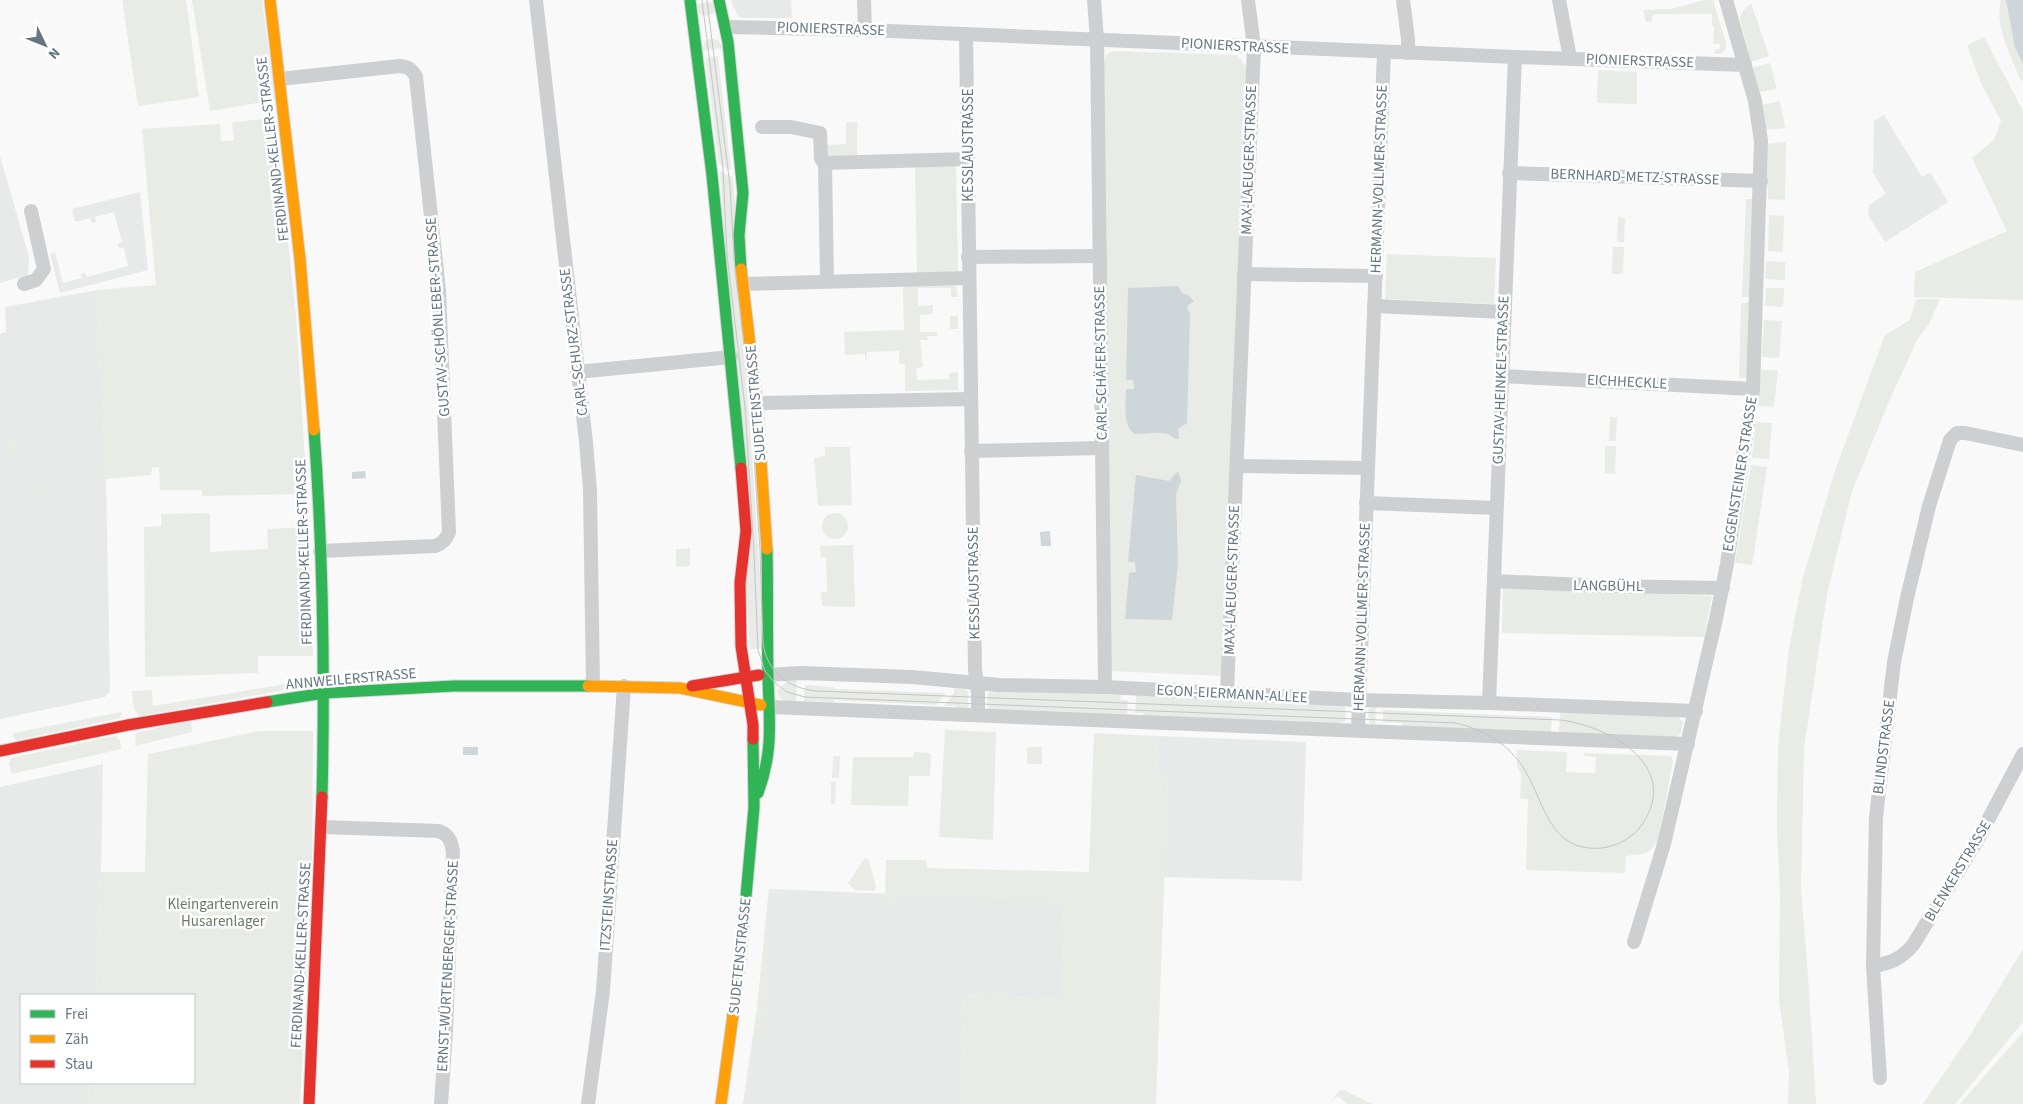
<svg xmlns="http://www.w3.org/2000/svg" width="2023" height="1104" viewBox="0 0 2023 1104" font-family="'Source Sans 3',sans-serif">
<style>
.built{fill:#e8e9e9}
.green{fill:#e8ebe6}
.water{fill:#ced6d9}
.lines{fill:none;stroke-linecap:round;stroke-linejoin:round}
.fast-casing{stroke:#d5d6d7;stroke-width:13}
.slow-casing{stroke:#d5d6d7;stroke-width:13}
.jam-casing{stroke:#d5d6d7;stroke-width:13}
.street{stroke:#cecfd0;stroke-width:14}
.fast{stroke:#30b455;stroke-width:11}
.slow{stroke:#ff9f0a;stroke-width:11}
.jam{stroke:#e5322d;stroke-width:11}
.tram{stroke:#c3c5c6;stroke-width:1}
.labels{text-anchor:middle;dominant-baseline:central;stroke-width:5;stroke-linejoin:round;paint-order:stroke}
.street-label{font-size:15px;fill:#657683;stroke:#fff}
.park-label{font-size:15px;fill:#687a64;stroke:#fff}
</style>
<rect width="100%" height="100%" fill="#f9f9f9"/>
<!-- built -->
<g class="built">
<polygon points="731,0 791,0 792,18 742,18 737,15"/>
<polygon points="1884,115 1922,177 1930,172 1948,202 1885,242 1868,215 1869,205 1886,194 1873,173 1874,121"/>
<polygon points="0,156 29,257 28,275 0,283"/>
<polygon points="140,192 148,270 60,293 50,254 55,252 63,283 82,278 81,274 85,273 87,277 128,266 124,248 119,248 117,244 122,242 114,212 95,217 96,222 92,223 90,218 75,222 72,209"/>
<polygon points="97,290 106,479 110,691 105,697 0,719 0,334 6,332 5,307"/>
<polygon points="1158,736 1306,742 1302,881 1164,877 1168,779 1156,777"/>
<polygon points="103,764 101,872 96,995 21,995 21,1083 89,1083 88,1104 0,1104 0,787"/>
<polygon points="769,889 1064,901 1061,999 965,995 960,1104 743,1104 757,1010"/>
</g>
<!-- green -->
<g class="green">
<polygon points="122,0 186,0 199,97 138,106"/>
<polygon points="192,0 262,0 275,100 210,111"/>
<polygon points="1705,0 1713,0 1726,42 1726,49 1720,54 1715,54 1715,49 1720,49 1720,44 1713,44 1714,26 1712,25 1712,14 1656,14 1653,15 1651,22 1646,22 1643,10 1671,9"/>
<path d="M2001 0H2023V81L2020 79C2011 55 1994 26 2001 0Z"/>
<polygon points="716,2 715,12 708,16 700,15 695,4"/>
<polygon points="1751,3 1769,56 1751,62 1740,19 1742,12"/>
<polygon points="1984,37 2023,111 2023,300 1914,297 1915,272 2007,231 1972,158 1994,140 2001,121 1981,83 1967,45"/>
<path d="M709 39C717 39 720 40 723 48L702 51 705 41Z"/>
<polygon points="1113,51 1237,55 1246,66 1248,66 1224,676 1109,671 1101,61 1104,61 1107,54"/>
<polygon points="718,56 731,170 719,164 706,58"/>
<polygon points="1770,63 1777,89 1760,92 1753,68"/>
<polygon points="1598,70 1637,72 1637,104 1597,103"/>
<polygon points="1780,101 1785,128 1765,130 1762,105"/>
<polygon points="274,118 296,315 307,494 202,496 202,490 160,490 159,467 152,468 151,475 106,479 106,484 19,498 15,497 10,490 10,482 19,482 20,493 103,482 101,437 104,437 97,290 156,285 142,129 220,124 221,141 234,140 232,122"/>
<polygon points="846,122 857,122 857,156 824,156 824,145 846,144"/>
<polygon points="1786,142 1785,200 1768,199 1766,144"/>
<polygon points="956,166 958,273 917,274 915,167"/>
<polygon points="720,171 733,177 765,649 750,649"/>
<polygon points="1746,199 1754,199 1749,297 1742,297"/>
<polygon points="1769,215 1784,216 1783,252 1768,251"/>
<polygon points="1618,217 1625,218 1624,242 1617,242"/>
<polygon points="1613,247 1624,247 1623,274 1612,274"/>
<polygon points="1387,254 1496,258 1494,304 1385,299"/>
<polygon points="1766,261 1785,262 1785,280 1765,279"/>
<polygon points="903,286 956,286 958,297 951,297 951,288 918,288 918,306 933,305 933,314 920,315 920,332 937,332 937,336 927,336 928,340 920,340 923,367 916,368 917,380 949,379 949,373 958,372 958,390 905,391 905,364 899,364 899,351 867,352 867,360 865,360 865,354 845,355 844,332 904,330"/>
<polygon points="1766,288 1784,288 1783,307 1765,306"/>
<polygon points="1916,299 1940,299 1929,324 1918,338 1890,399 1852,491 1827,594 1804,749 1801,890 1808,976 1816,1104 1788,1104 1789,1072 1779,1000 1780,894 1777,828 1778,746 1789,648 1803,577 1836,468 1885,335 1910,320"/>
<polygon points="1749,302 1747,378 1739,378 1741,303"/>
<rect x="950" y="316" width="8" height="13"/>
<polygon points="1764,320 1782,321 1779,358 1762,357"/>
<polygon points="1761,370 1778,370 1774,407 1758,406"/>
<polygon points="1610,417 1617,417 1616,441 1609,441"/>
<polygon points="1756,422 1772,423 1769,459 1752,458"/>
<polygon points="67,439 67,444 18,445 18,455 10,455 9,440"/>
<polygon points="1605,446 1616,446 1615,474 1605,473"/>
<polygon points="825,447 850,447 852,505 818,506 814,458 825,456"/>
<polygon points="1751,465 1767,467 1752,565 1735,563"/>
<circle cx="835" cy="526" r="13"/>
<polygon points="210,513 210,552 268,549 267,529 309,527 313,656 258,656 258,673 145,677 144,527 161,526 161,514"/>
<polygon points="853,545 855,607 822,606 821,592 827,592 826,557 821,557 820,546"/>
<polygon points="690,548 690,566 676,567 676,549"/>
<polygon points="1503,588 1712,596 1704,637 1502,633"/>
<path d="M791 679H797L796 706C787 703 778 701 777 690Z"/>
<polygon points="298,682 297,688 139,716 134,709 132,691 152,690 153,706"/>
<polygon points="805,685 834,687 835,689 946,693 936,705 834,700 834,702 804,701"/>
<path d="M954 685C976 691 964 692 969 706L964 711 955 712V706H944L954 693Z"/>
<polygon points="994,690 1121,695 1120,700 1128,700 1127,718 992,711 987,706 988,694"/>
<polygon points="1136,695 1342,705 1346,709 1345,721 1338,725 1143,718 1143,713 1135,713"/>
<polygon points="1376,704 1375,727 1369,722 1368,710"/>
<polygon points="1383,710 1552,717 1551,734 1402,729 1402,723 1383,722"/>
<polygon points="1560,711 1675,715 1683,722 1681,733 1677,737 1559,734"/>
<polygon points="122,712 121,718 17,740 13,737 13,733"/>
<polygon points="191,720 192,732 135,746 136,733"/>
<polygon points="945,730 996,732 993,840 939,837"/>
<polygon points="260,731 313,731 312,882 300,1104 88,1104 89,1083 194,1083 194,995 96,995 101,872 145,872 148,754"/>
<polygon points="1094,733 1158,736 1156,777 1168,778 1156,1104 960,1104 965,995 1061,999 1064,901 895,895 893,909 888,909 885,903 886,860 926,860 927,868 1089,872"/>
<polygon points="115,736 120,741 121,749 12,774 9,764 11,758"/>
<rect x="1027" y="747" width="15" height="17"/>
<path d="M1517 750 1567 752 1566 772 1595 773 1596 757 1584 756V753L1671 756 1673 762 1658 840C1649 855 1643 854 1626 856L1625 873 1526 870 1528 799 1520 798 1521 774 1517 766Z"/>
<polygon points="914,752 931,753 930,776 909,776 908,806 851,805 853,757 913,757"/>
<polygon points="833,756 840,756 839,778 832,778"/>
<polygon points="831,782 836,782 835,804 831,804"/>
<polygon points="865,858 869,860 876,887 874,891 855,890 848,883"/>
<polygon points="769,889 874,894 771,890 765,1038 756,1038 746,1104 743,1104 757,1010"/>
<polygon points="2023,949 2023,1022 1955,1104 1923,1104 1971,1034"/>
<polygon points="2023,1032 2023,1104 1960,1104"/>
<polygon points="1341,1089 1373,1104 1348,1104 1338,1096 1329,1104"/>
</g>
<!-- water -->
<g class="water">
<polygon points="2006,0 2023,0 2023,64 2015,47"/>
<path d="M1178 286 1182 293 1188 295 1194 301 1187 306 1190 315 1187 423 1178 429 1179 439C1173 439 1173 436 1168 434 1158 431 1144 434 1135 434 1122 426 1126 403 1126 389H1134L1133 380H1126L1128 288Z"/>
<polygon points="365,471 366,478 352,479 352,472"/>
<polygon points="1178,471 1181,481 1176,494 1178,563 1172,620 1125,619 1129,573 1136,572 1135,562 1128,562 1136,475 1169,481"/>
<polygon points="1050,531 1051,546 1041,546 1040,532"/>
<rect x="463" y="747" width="15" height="8"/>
</g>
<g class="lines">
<defs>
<g id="fast">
<polyline points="690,0 712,175 741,468"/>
<polyline points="719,0 728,42 743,193 739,235 741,269"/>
<path d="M314 430C323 552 325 674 322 797"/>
<polyline points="267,702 324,693 454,686 588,686"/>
<path d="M758 793C774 750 769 719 768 676 767 633 768 591 767 549"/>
<polyline points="733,1015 740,963 754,807 753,739"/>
</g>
<g id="slow">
<polyline points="270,0 300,259 314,430"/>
<polyline points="741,269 757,403 767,549"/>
<polyline points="588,686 680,688 761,705"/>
<polyline points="721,1104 733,1015"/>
</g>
<g id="jam">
<polyline points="741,468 746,531 740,583 741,646 753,725 753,739"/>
<polyline points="692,686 759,675"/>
<polyline points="0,751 128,725 267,702"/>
<polyline points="309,1104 322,797"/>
</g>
</defs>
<!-- fast casing -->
<use href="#fast" class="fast-casing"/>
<!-- slow casing -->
<use href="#slow" class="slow-casing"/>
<!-- jam casing -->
<use href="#jam" class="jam-casing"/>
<!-- street -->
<g class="street">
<polyline points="536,0 586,442 590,490 593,685"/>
<polyline points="864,0 865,30"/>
<polyline points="1094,0 1097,39 1105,687"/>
<polyline points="1403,0 1408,39 1408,53"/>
<polyline points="1559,0 1570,58"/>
<polyline points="726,27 865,30 1515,57 1745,65"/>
<polyline points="966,34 975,670 978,692 978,714"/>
<path d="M280 79 400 66C408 67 412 69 416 77L439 290 449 532C446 540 442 544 435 546L320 551"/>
<polyline points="762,127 791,127 820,133 821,159 825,163"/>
<polyline points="1509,173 1761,181"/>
<polyline points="968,257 1100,256"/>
<polyline points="1244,274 1376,276"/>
<polyline points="827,281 825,163 968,159"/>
<polyline points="24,284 36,280 44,269 31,211"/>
<polyline points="743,284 969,278"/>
<polyline points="1374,306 1504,312"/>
<polyline points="577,372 731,357"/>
<polyline points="1501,376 1753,389"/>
<polyline points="757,403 970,399"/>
<polyline points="971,451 1102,448"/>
<polyline points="1237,466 1368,468"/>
<polyline points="1366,503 1496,508"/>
<polyline points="1494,581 1606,586 1723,588"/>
<polyline points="768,675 801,673 912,677 999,685 1105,687 1359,700 1489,703 1696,711"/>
<polyline points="1227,693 1254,47 1248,0"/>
<polyline points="1489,703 1515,57"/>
<polyline points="770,707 1688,744"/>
<polyline points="1358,730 1384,52"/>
<path d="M322 827 439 831C449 835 451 841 453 851L446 1031 441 1104"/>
<polyline points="1634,942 1664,844 1716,619 1727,564 1753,389 1761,141 1755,101 1726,0"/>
<path d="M1873 966C1891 963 1901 959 1913 945L1978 839 2023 754"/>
<polyline points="1880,1078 1873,966 1876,817 1894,662 1907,598 1929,506 1950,440 1957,433 1965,433 2023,445"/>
<polyline points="588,1104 603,991 624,686"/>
</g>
<!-- fast -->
<use href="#fast" class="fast"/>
<!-- slow -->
<use href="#slow" class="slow"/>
<!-- jam -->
<use href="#jam" class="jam"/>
<!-- tram -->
<path class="tram" d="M702 0 723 168 727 255 745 407 754 552 758 650 765 671 775 683 787 692 805 697 1456 723C1480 729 1502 740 1517 759 1545 792 1543 853 1602 848 1618 846 1634 837 1643 823 1681 765 1608 726 1561 720L816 691C788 688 767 672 763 643L760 551 751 406 734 259 730 186 707 0"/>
</g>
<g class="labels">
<!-- street labels -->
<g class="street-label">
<text transform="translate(831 29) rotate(2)">PIONIERSTRASSE</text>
<text transform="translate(1235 46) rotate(3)">PIONIERSTRASSE</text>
<text transform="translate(1640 61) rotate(2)">PIONIERSTRASSE</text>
<text transform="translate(968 145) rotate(-90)">KESSLAUSTRASSE</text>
<text transform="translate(273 149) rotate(-97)">FERDINAND-KELLER-STRASSE</text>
<text transform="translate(1249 160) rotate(-88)">MAX-LAEUGER-STRASSE</text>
<text transform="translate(1635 177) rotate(2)">BERNHARD-METZ-STRASSE</text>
<text transform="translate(1379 179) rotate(-88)">HERMANN-VOLLMER-STRASSE</text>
<text transform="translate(438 317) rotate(-94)">GUSTAV-SCHÖNLEBER-STRASSE</text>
<text transform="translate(574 342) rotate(-97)">CARL-SCHURZ-STRASSE</text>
<text transform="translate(1101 363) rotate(-91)">CARL-SCHÄFER-STRASSE</text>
<text transform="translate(1501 380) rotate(-88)">GUSTAV-HEINKEL-STRASSE</text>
<text transform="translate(1627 382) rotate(3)">EICHHECKLE</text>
<text transform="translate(756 403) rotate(-95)">SUDETENSTRASSE</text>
<text transform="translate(1740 474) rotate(-81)">EGGENSTEINER STRASSE</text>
<text transform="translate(304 552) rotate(-92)">FERDINAND-KELLER-STRASSE</text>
<text transform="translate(1232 580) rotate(-88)">MAX-LAEUGER-STRASSE</text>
<text transform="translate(974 583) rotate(-91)">KESSLAUSTRASSE</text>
<text transform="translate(1608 586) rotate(1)">LANGBÜHL</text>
<text transform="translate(1362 617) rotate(-88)">HERMANN-VOLLMER-STRASSE</text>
<text transform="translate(351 679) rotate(-5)">ANNWEILERSTRASSE</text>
<text transform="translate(1232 694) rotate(3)">EGON-EIERMANN-ALLEE</text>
<text transform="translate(1884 747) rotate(-83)">BLINDSTRASSE</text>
<text transform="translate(1958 871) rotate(-59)">BLENKERSTRASSE</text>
<text transform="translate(609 895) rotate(-86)">ITZSTEINSTRASSE</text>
<text transform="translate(301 955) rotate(-87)">FERDINAND-KELLER-STRASSE</text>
<text transform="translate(740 956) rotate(-84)">SUDETENSTRASSE</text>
<text transform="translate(448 966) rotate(-87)">ERNST-WÜRTENBERGER-STRASSE</text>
</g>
<!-- park labels -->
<g class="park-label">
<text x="223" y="904">Kleingartenverein<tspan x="223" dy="17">Husarenlager</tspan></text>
</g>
</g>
<!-- legend -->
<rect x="20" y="994" width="175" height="90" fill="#ffffff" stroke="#c1c8cd"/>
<rect x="30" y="1010" width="25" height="8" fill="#30b455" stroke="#c1c8cd"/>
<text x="65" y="1019" font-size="15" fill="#657683">Frei</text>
<rect x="30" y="1035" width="25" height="8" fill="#ff9f0a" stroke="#c1c8cd"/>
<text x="65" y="1044" font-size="15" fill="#657683">Zäh</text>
<rect x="30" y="1060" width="25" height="8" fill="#e5322d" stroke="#c1c8cd"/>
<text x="65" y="1069" font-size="15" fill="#657683">Stau</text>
<!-- north arrow -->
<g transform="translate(45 45) rotate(133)" stroke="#ffffff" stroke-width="4" paint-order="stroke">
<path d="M0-4L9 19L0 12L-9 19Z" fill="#657683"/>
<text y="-8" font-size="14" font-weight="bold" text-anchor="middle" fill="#657683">N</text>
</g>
</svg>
